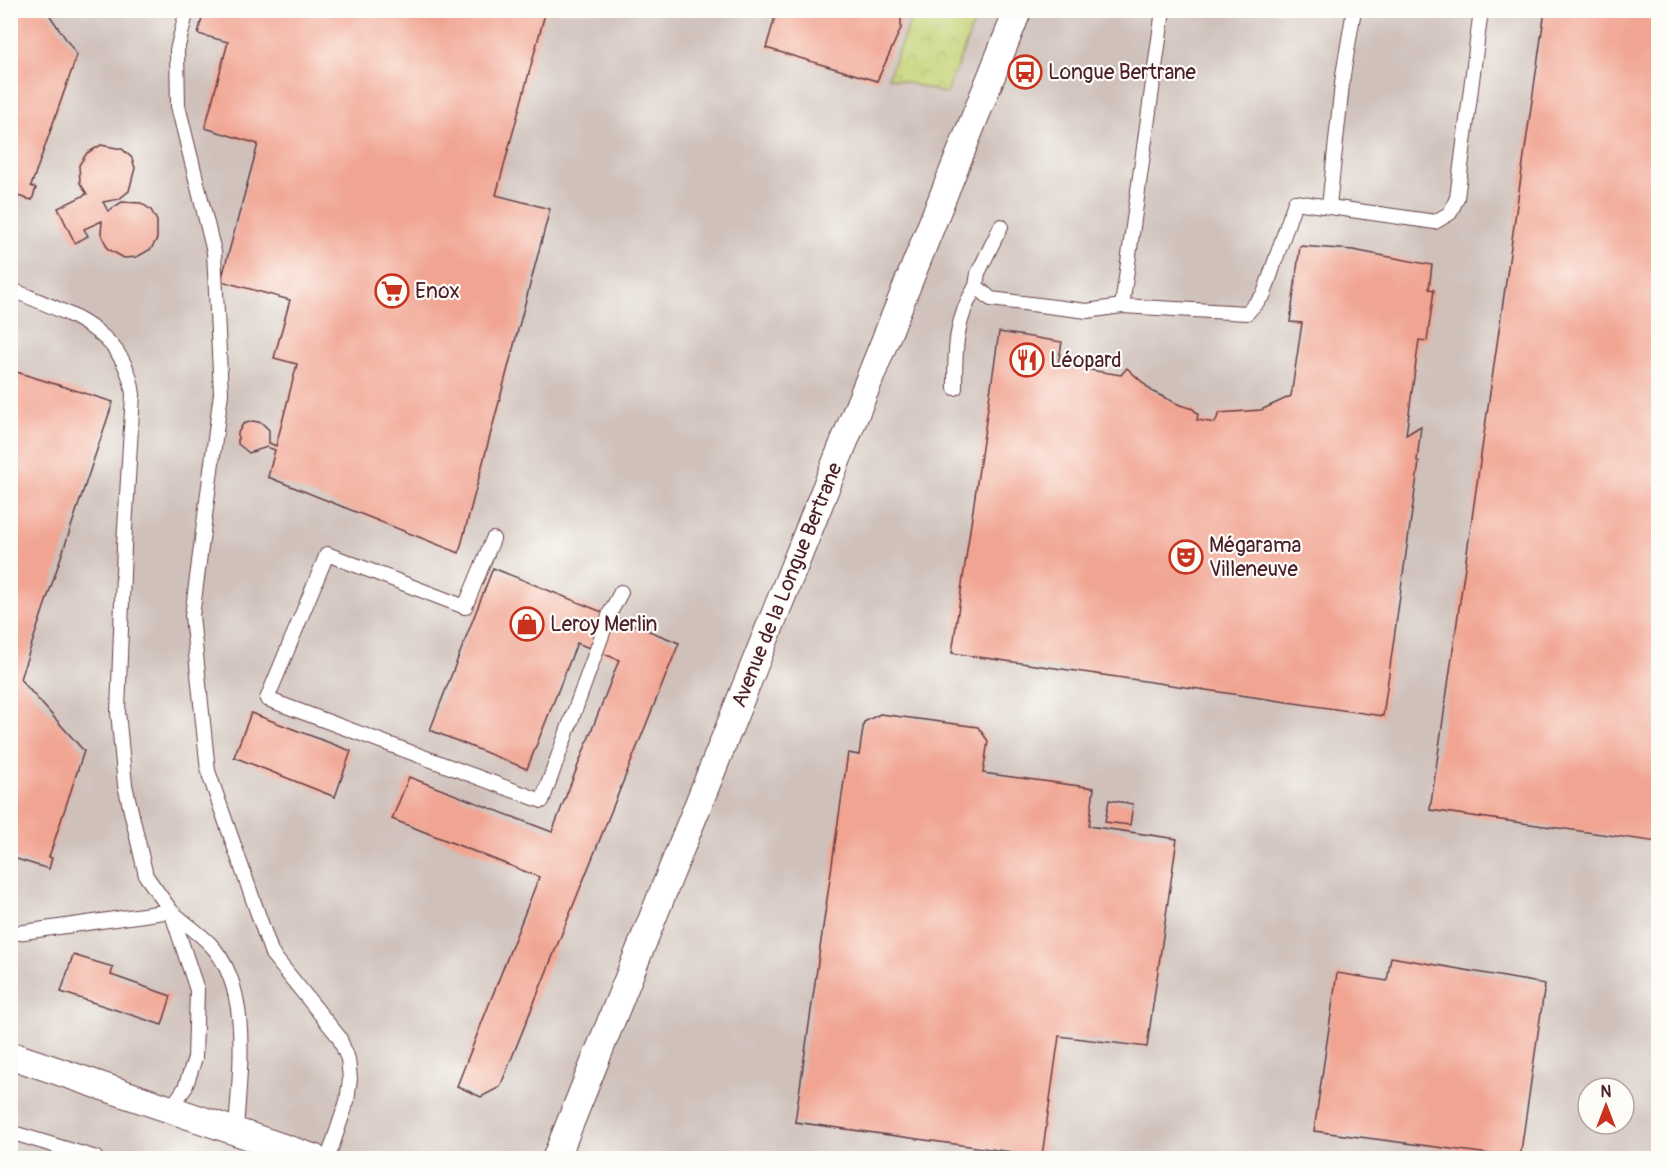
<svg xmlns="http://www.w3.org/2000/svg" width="1669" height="1169" viewBox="0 0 1669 1169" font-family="Pangolin,sans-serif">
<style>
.industrial{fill:#cfc0ba;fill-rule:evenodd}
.park{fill:url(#park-crowns);stroke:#86784e;stroke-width:1.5}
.building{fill:#f1a492}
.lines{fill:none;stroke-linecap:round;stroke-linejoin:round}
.lane-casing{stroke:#643e45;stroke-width:16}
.street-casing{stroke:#643e45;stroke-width:29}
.lane{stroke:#fff;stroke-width:14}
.street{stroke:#fff;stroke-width:27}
.labels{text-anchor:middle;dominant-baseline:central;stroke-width:4.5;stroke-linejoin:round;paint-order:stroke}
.poi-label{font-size:21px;fill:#4a1f2b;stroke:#fdfcf7;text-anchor:start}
.street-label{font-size:21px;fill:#4a1f2b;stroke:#fdfcf7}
</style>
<defs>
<pattern id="park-crowns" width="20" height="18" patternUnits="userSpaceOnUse" patternTransform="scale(1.5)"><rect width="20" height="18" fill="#c3d172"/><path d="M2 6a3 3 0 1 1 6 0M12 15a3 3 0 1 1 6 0" fill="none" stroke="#a9b363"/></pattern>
</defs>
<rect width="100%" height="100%" fill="#fdfcf7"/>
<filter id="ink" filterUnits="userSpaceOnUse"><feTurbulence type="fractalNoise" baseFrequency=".0167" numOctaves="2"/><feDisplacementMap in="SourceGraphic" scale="12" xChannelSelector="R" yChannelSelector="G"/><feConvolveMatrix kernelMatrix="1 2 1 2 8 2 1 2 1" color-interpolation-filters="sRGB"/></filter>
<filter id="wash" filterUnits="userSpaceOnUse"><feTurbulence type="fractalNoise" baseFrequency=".008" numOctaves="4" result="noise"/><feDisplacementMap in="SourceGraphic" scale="24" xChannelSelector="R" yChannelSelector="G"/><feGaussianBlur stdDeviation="1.35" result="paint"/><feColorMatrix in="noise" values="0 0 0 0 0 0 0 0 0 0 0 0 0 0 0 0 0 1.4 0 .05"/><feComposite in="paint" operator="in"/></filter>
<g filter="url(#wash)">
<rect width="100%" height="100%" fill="#f8eddb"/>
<!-- industrial -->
<path class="industrial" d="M10 11H1658V1158H11ZM1588 1088H1624V1124H1588Z"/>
<!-- park -->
<polygon class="park" points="914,11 979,11 946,94 888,77"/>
<g id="blocks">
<!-- building -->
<g class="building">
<polygon points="10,10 46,10 77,55 31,186 36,188 32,200 10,194"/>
<polygon points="204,10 546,10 496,195 550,209 459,553 268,477 275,450 267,447 249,453 238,444 238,433 243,424 253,421 262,423 269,430 269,443 276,446 297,364 274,358 290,300 221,281 258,144 205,128 228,42 198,34"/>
<polygon points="777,10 901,10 901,28 877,81 766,48"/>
<polygon points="1545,10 1658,10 1658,842 1430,810"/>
<polygon points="101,145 122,149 132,158 135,168 129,191 119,199 103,202 108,211 122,202 141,203 151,210 157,221 157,239 151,249 137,257 124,258 108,249 101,233 102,221 84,229 88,236 75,243 58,208 87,194 80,183 79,165 87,153"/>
<polygon points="1300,246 1353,250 1432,265 1429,289 1434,290 1427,341 1419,340 1406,435 1421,426 1417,461 1419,462 1383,716 952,653 999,332 1062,342 1058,365 1121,375 1127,368 1153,392 1180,405 1193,409 1198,414 1197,420 1215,423 1219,413 1261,410 1291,396 1302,323 1290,322"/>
<polygon points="10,370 113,402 20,679 84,751 49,857 52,858 49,869 10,857"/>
<polygon points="493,568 679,643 500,1087 481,1097 457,1086 539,877 392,819 409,777 552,832 619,660 577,643 527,769 430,730"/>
<polygon points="251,713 351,751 335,797 234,757"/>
<polygon points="880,714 978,727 988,741 983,773 1094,788 1089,826 1177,839 1147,1047 1059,1036 1042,1156 795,1122 848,753 859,755 864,722"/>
<polygon points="1109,800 1133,804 1130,825 1105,822"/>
<polygon points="73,955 113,967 111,975 171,996 162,1025 61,992"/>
<polygon points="1391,957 1545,984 1520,1158 1314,1131 1337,973 1387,981"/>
</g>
</g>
</g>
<g filter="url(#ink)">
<use href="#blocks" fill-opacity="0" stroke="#643e45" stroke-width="1.5"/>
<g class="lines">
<defs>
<g id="lane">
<polyline points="187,10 177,50 178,106 214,252 221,393 192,616 208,771 272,954 339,1037 348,1059 350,1079 347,1101 328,1158"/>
<polyline points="1329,206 1343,75 1354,10"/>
<polyline points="1001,226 978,273 976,286 991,299 1087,311 1122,306 1247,313 1264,294 1295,202 1435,222 1450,213 1457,198 1481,10"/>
<path d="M10 289C63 312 125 328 133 394L124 546 118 712 125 785 146 876 171 911 197 990 195 1058 185 1088 171 1108"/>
<polyline points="1122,306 1163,10"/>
<path d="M955 388C955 349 955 320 976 286"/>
<polyline points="493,539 465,607 327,554 267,699 542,801 610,613 621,592"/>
<path d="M10 934 171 911C183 922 198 932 210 944 253 989 239 1074 236 1131"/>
<polyline points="10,1132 96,1158"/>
</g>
<g id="street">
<polyline points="10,1055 314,1158"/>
<polyline points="556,1158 1018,10"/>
</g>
</defs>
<!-- lane casing -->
<use href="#lane" class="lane-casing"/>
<!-- street casing -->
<use href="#street" class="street-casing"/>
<!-- lane -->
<use href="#lane" class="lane"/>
<!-- street -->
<use href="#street" class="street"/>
</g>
</g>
<!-- icons -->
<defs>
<symbol id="bus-ring" viewBox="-11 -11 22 22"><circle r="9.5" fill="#fdfcf7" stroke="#c8321e" stroke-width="1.5"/><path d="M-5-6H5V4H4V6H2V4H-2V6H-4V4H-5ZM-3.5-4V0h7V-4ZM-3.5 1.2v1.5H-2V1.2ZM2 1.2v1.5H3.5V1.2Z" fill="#c8321e"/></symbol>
<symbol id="supermarket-ring" viewBox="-11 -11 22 22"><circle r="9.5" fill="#fdfcf7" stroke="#c8321e" stroke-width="1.5"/><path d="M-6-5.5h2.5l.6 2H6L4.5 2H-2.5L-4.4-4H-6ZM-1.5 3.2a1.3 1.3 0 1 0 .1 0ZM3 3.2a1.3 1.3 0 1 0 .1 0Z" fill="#c8321e"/></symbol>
<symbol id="restaurant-ring" viewBox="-11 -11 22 22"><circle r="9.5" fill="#fdfcf7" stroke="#c8321e" stroke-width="1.5"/><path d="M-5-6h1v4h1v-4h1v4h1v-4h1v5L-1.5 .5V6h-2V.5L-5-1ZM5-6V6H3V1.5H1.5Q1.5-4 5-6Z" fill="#c8321e"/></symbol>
<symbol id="theatre-ring" viewBox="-11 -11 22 22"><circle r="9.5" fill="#fdfcf7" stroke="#c8321e" stroke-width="1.5"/><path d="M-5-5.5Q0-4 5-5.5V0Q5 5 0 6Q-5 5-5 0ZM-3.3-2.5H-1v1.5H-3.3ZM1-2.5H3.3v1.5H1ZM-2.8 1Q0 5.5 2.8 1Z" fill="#c8321e"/></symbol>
<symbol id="shop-ring" viewBox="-11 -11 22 22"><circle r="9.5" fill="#fdfcf7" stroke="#c8321e" stroke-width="1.5"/><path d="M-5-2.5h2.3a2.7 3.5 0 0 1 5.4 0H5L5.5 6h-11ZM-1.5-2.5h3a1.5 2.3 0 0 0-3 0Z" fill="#c8321e"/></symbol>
</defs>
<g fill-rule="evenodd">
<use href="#bus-ring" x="1006" y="53" width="38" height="38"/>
<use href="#supermarket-ring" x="373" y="272" width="38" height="38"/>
<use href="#restaurant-ring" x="1008" y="341" width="38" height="38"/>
<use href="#theatre-ring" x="1167" y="538" width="38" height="38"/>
<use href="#shop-ring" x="508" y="605" width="38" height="38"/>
</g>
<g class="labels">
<!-- poi labels -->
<g class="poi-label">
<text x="1048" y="72">Longue Bertrane</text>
<text x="415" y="291">Enox</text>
<text x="1050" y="360">Léopard</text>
<text x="1209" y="545">Mégarama<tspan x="1209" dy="24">Villeneuve</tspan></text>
<text x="550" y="624">Leroy Merlin</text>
</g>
<!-- street labels -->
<g class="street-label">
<text transform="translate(787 585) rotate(-68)">Avenue de la Longue Bertrane</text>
</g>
</g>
<!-- margin -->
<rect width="1669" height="1169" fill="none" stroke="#fdfcf7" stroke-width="36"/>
<!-- north arrow -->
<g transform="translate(1606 1106)"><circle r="28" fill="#fdfcf7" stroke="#b5a4a5" stroke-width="1.5"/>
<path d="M0-4.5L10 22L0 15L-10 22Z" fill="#c8321e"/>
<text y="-9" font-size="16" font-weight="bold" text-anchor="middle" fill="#4a1f2b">N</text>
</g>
</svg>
